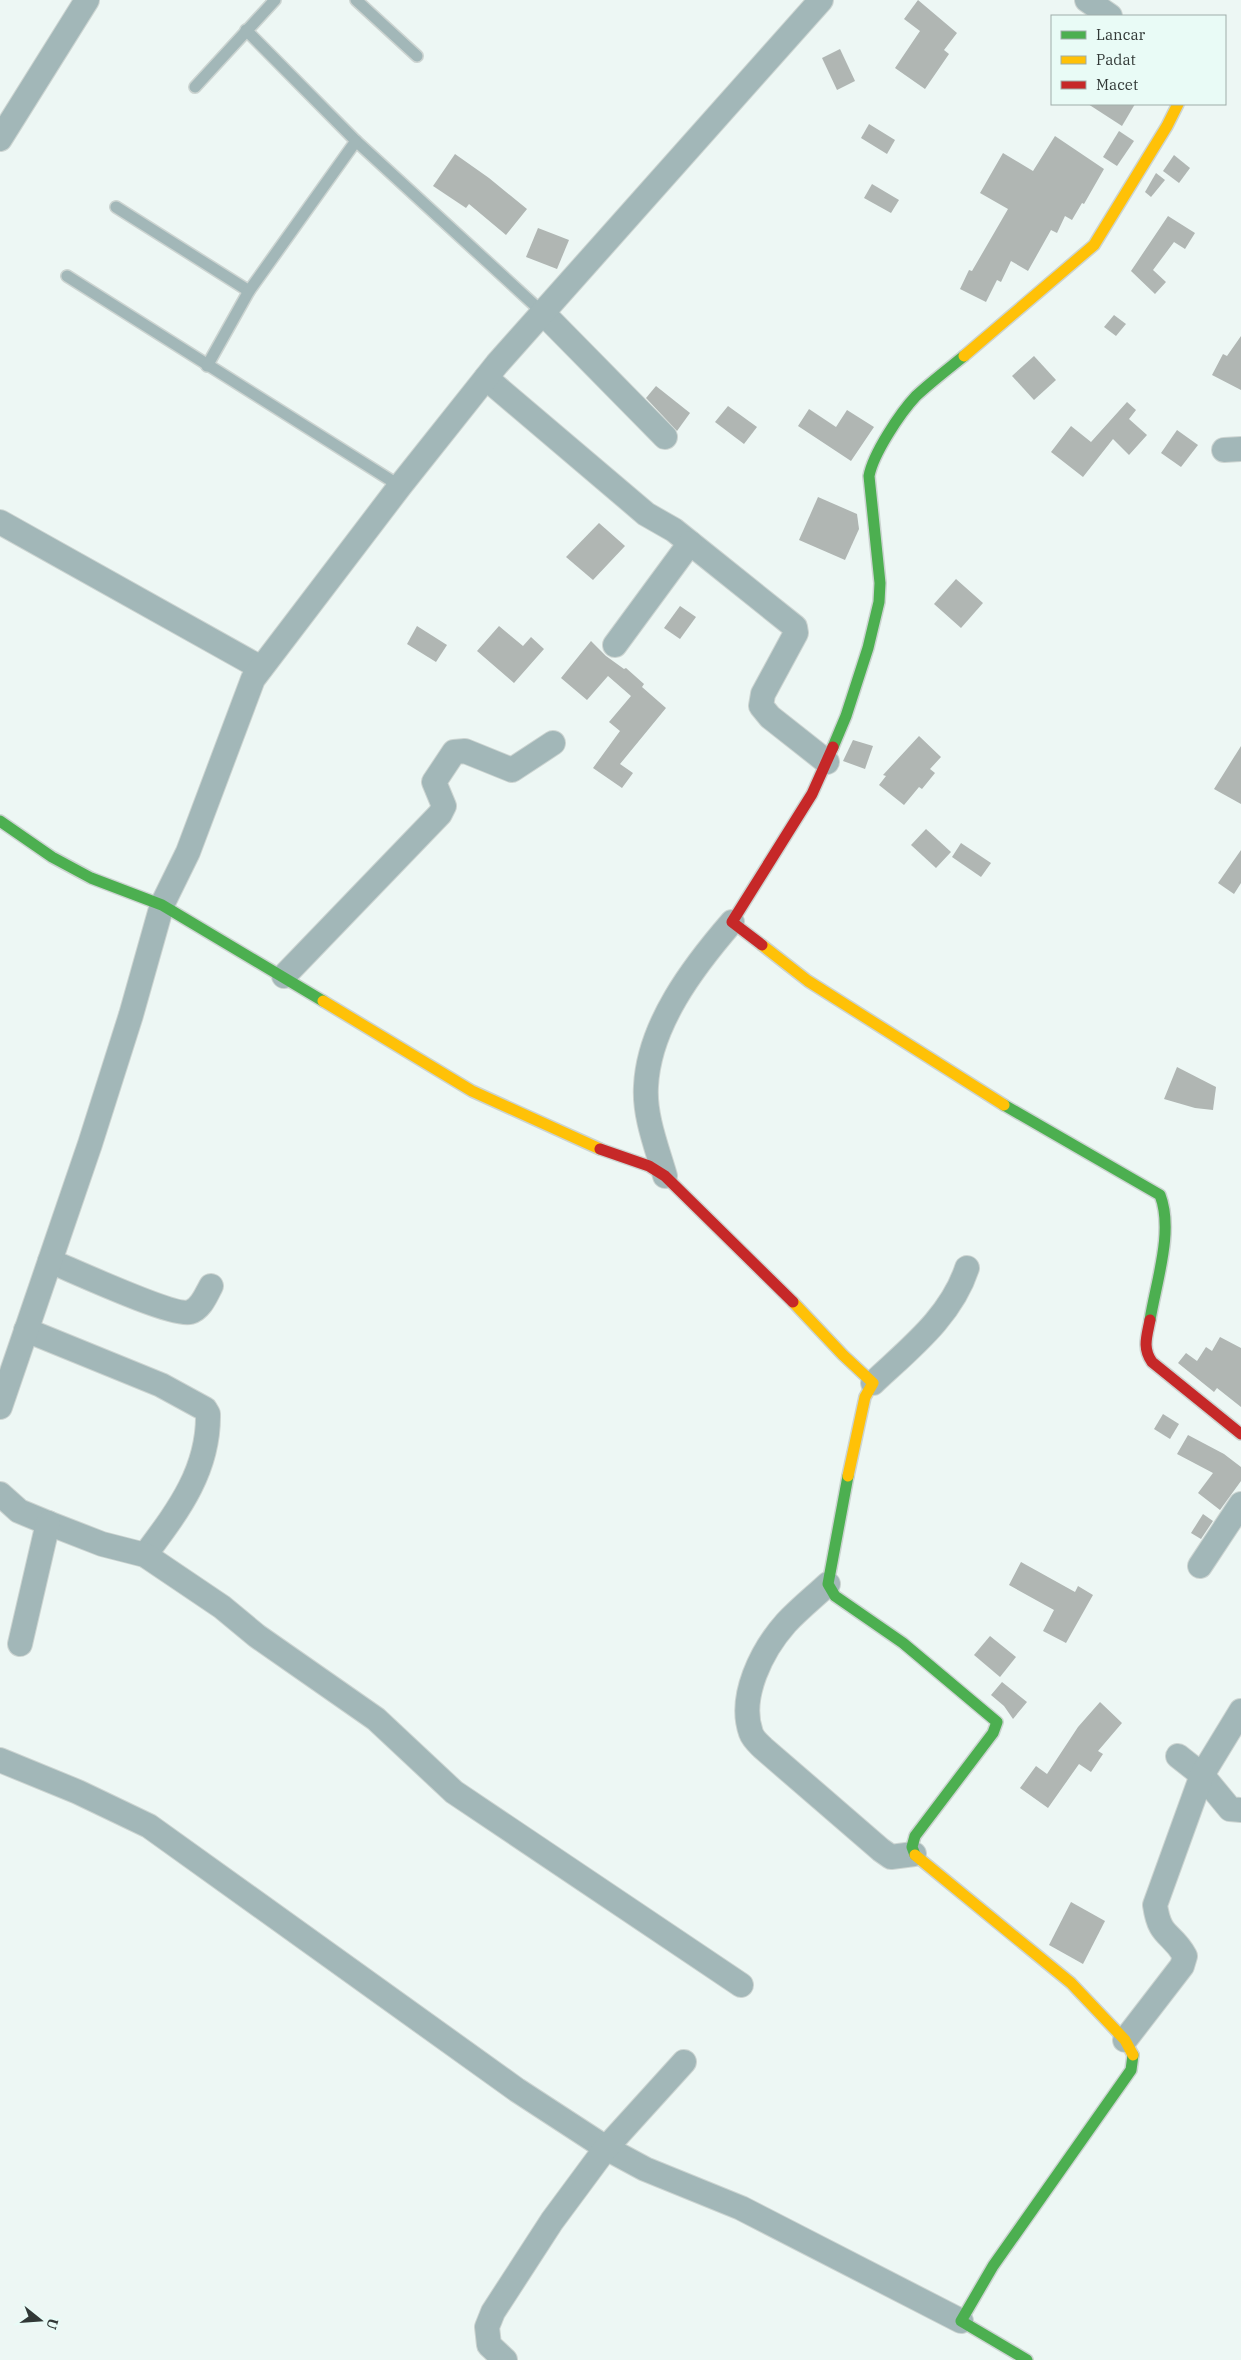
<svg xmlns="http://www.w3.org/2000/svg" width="1241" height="2360" viewBox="0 0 1241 2360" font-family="'IBM Plex Serif',serif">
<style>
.building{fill:#b0b6b3}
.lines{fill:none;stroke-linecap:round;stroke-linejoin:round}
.lane-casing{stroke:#ccd4d1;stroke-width:14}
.street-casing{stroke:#ccd4d1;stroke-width:26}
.fast-casing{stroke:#ccd4d1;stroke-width:14}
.slow-casing{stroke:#ccd4d1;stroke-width:14}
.jam-casing{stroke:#ccd4d1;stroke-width:14}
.lane{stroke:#a2b7b8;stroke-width:11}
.street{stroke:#a2b7b8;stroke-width:24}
.fast{stroke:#4caf50;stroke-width:11}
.slow{stroke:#ffc107;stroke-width:11}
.jam{stroke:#c62828;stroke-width:11}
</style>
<rect width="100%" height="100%" fill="#edf7f4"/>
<!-- building -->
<g class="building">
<polygon points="918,0 957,33 944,50 949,54 925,89 895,68 920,31 904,19"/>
<polygon points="840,49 855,81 837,90 822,58"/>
<polygon points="1088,104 1135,104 1122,126"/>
<polygon points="869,124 895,140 887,154 861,138"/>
<polygon points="1119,131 1134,141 1117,166 1103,157"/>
<polygon points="1055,136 1104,169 1084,204 1082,203 1072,220 1065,216 1057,233 1051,230 1028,271 1011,261 1001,282 997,280 986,302 960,289 969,270 972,271 1008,209 980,193 1003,153 1033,171"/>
<polygon points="455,154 489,178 527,209 506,235 469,204 466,208 433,186"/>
<polygon points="1174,155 1190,168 1179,183 1163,171"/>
<polygon points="1156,173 1165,180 1151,197 1145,192"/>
<polygon points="872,184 899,200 891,213 864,198"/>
<polygon points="1168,216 1195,233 1185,249 1174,242 1153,270 1166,282 1155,294 1131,271"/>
<polygon points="538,228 569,240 557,269 526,257"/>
<polygon points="1114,315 1126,324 1116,336 1104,327"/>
<polygon points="1241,336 1241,390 1212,375 1223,354 1227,356"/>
<polygon points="1034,356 1056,380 1034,400 1012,376"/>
<polygon points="656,386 690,413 677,431 646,398"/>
<polygon points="1127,402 1136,410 1129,419 1147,435 1129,455 1113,439 1083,477 1051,452 1071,426 1091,442"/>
<polygon points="728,406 757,427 744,444 715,422"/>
<polygon points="809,409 836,427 847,410 874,427 851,461 798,426"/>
<polygon points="1177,430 1198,445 1181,467 1161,453"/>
<polygon points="818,497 857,514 859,529 845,560 799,540"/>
<polygon points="599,523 625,546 593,580 566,557"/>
<polygon points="956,579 983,603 961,628 934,604"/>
<polygon points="680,606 696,617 680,639 664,628"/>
<polygon points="417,626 447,645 436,662 407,644"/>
<polygon points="499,626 523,646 531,637 544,649 514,683 477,651"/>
<polygon points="591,641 606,656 624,669 626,668 644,684 642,687 666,708 620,764 633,773 622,788 593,768 620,731 609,722 631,696 608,676 587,700 561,678"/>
<polygon points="919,736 941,757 930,769 935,773 922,789 919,787 904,805 879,785 886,776 883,775"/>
<polygon points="853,740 873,746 865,769 843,761"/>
<polygon points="1241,746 1241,804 1214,789"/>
<polygon points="926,829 951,852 936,868 911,845"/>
<polygon points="961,843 991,863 981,877 952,857"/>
<polygon points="1241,850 1241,883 1234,894 1218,883"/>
<polygon points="1177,1067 1216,1087 1213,1110 1195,1108 1164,1099"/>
<polygon points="1220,1337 1241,1348 1241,1407 1217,1388 1214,1392 1178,1363 1186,1353 1197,1361 1206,1347 1212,1351"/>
<polygon points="1163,1414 1179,1424 1170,1439 1154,1429"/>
<polygon points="1188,1435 1224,1454 1241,1467 1241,1481 1220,1510 1198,1493 1213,1473 1177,1454"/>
<polygon points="1203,1514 1213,1521 1201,1539 1191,1533"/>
<polygon points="1021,1562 1075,1592 1078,1586 1093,1595 1066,1643 1043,1631 1054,1610 1009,1585"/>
<polygon points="990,1636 1016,1657 1000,1677 974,1655"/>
<polygon points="1002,1682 1027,1702 1013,1719 1004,1706 991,1695"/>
<polygon points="1100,1702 1122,1723 1098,1751 1103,1754 1091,1772 1079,1764 1048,1808 1020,1788 1036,1766 1047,1774 1078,1727"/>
<polygon points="1071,1902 1105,1921 1083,1964 1049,1945"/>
</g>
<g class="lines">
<defs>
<g id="lane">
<polyline points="356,0 417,56"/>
<polyline points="246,30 356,141 542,312"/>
<polyline points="195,87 275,0"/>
<polyline points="116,207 249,291"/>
<polyline points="67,276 400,486"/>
<polyline points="207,366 249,291 356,141"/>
</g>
<g id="street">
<polyline points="1087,0 1110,16"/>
<polyline points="0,139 87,0"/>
<polyline points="542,312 665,437"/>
<polyline points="486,378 646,514 674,530 795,627 796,633 763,694 761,706 770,717 827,762"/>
<polyline points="1224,450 1241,449"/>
<polyline points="0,522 261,668"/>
<polyline points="615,645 690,543"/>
<polyline points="284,976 440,814 444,806 434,782 454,752 465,751 512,770 553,743"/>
<path d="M665 1176C657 1148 644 1116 646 1086 649 1025 693 967 732 922"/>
<path d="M50 1261C72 1270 173 1317 190 1312 201 1309 206 1295 211 1286"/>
<path d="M26 1330 161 1385 205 1409 208 1414C209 1471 177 1512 145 1555"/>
<path d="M873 1383C909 1349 951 1317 967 1268"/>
<polyline points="0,1407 90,1144 131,1015 162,905 188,852 253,679 400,486 497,364 821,0"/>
<polyline points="0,1494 19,1511 48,1523 102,1544 145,1555 222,1607 257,1636 376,1719 454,1792 741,1985"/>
<polyline points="1200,1566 1241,1504"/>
<path d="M828 1584C814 1597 799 1609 786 1623 762 1650 738 1697 751 1733 753 1739 759 1744 763 1748L881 1850 891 1857 914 1854"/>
<polyline points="20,1644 48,1523"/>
<polyline points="1178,1756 1202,1775 1230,1809 1241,1810"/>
<polyline points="0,1760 78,1792 149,1826 517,2090 606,2148 645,2169 741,2208 961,2321"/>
<path d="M1125 2040 1182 1966 1185 1956C1171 1931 1160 1939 1155 1905L1202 1775 1241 1711"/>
<polyline points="505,2360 489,2345 487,2327 493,2312 552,2221 606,2148 684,2062"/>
</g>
<g id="fast">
<path d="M833 747 846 716 868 648 879 602 880 583 869 476C873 454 900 413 916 396 931 382 948 369 964 356"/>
<polyline points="0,821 52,857 91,878 162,905 323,1001"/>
<path d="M1004 1105 1160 1195C1174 1231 1156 1282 1150 1320"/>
<polyline points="848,1476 828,1584 835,1596 903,1643 997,1722 993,1733 915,1836 912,1847 915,1855"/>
<polyline points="1027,2360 961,2321 993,2266 1131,2070 1133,2055"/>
</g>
<g id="slow">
<polyline points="964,356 1094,245 1167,126 1178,104"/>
<polyline points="762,945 808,981 1004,1105"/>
<polyline points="323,1001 472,1091 600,1149"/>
<polyline points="793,1302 843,1355 873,1383 865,1397 848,1476"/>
<polyline points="915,1855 1071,1983 1125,2040 1133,2055"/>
</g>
<g id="jam">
<polyline points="762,945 732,922 812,794 833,747"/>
<polyline points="600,1149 649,1166 665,1176 793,1302"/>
<path d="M1150 1320C1147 1336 1142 1348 1152 1362L1241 1434"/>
</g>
</defs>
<!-- lane casing -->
<use href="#lane" class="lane-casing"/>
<!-- street casing -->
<use href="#street" class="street-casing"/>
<!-- fast casing -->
<use href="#fast" class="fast-casing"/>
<!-- slow casing -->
<use href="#slow" class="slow-casing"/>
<!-- jam casing -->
<use href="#jam" class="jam-casing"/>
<!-- lane -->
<use href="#lane" class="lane"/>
<!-- street -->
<use href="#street" class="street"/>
<!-- fast -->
<use href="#fast" class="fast"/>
<!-- slow -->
<use href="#slow" class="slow"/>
<!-- jam -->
<use href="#jam" class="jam"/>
</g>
<!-- legend -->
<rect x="1051" y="15" width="175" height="90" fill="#e9fbf6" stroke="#9fada9"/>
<rect x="1061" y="31" width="25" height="8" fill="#4caf50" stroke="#9fada9"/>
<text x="1096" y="40" font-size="15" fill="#313836">Lancar</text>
<rect x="1061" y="56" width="25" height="8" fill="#ffc107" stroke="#9fada9"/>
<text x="1096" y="65" font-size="15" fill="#313836">Padat</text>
<rect x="1061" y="81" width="25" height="8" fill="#c62828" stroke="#9fada9"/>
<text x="1096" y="90" font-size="15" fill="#313836">Macet</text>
<!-- north arrow -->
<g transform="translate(40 2320) rotate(107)" stroke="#e9fbf6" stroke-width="4" paint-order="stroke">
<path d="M0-4L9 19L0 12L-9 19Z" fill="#313836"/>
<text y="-8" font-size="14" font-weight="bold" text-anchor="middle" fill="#313836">U</text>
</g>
</svg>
